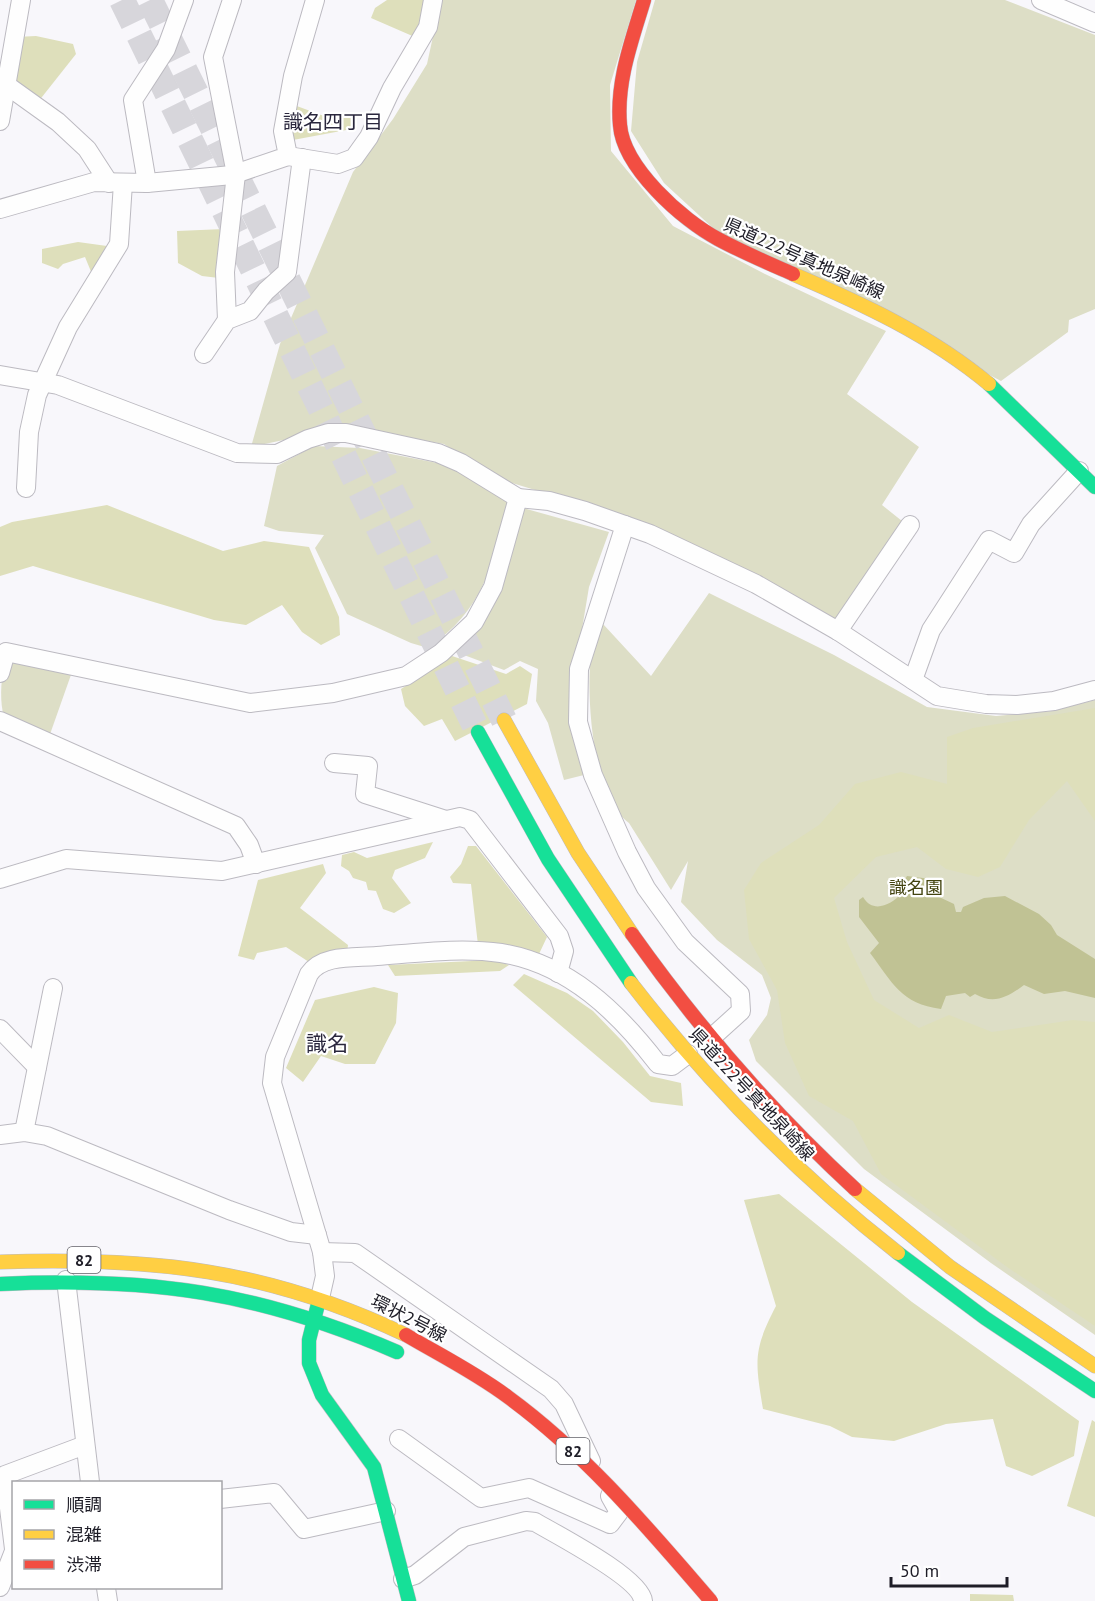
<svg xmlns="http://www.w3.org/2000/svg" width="1095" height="1601" viewBox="0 0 1095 1601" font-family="'PT Sans','Noto Sans JP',sans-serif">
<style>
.green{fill:#dddec6}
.forest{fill:#dedfbb}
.water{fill:#c0c294}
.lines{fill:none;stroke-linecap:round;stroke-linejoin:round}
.secondary-tunnel{stroke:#d7d6db;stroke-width:26;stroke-dasharray:26 13;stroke-linecap:butt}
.street-casing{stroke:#bcbac1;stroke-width:20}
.fast-casing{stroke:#bcbac1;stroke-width:15}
.slow-casing{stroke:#bcbac1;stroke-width:15}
.jam-casing{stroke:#bcbac1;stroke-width:15}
.street{stroke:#fefefe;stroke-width:18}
.fast{stroke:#16e098;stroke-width:14}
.slow{stroke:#ffcf43;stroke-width:14}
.jam{stroke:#f24e42;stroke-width:14}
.jam-bridge-casing{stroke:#d4d3d6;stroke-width:15;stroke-linecap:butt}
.jam-bridge{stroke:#f24e42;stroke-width:14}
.labels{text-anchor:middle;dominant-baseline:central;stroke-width:4.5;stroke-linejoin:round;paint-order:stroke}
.shield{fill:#fff;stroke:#626168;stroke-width:1.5}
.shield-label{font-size:16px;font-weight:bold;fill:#1e1d27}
.street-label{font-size:18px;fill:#1e1d27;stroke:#fff}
.park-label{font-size:18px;fill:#434410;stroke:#fff}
.neighbourhood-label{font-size:20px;fill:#2a273d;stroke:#fff}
.quarter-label{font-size:21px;fill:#2a273d;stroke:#fff}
</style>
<rect width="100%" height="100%" fill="#f8f7fb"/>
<!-- green -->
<g class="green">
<polygon points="441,0 636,0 610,85 611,151 673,226 765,274 886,331 847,394 919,447 882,505 902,521 838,620 630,519 492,477 444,444 345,427 251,447 280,344 353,172 393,119 427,64"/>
<polygon points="655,0 1005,0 1095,35 1095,309 1069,320 1068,332 1001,381 714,229 664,183 631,131 637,62"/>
<path d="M314 446 360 448 458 467 512 501C492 563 485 609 428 648L411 643 347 614 315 548 324 535 279 531 264 526 277 466Z"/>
<polygon points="523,508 609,532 589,587 578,653 588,774 564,780 548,723 536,701 538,669 520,661 504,670 456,652 492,604 507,571"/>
<path d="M709 593 834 655 927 707 996 716 1052 711 1095 700V1335L991 1263 864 1169 756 1061 749 1040 767 1015 771 998 762 975 717 940 681 902 688 861 671 890 629 823C592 796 586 697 591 654 593 644 599 633 603 624L651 676Z"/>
<path d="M17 658 72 672 49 737 4 717C0 704 0 680 5 667 7 664 13 660 17 658Z"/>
</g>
<!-- forest -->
<g class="forest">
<polygon points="387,0 426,0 417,38 371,18 375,8"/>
<polygon points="36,36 73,44 76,54 38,102 11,83 16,37"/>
<polygon points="294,105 324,116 352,115 357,128 293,140 289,130"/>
<polygon points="224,229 219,278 202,276 178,263 177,231"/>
<polygon points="78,242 107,246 107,255 92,274 85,257 63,264 58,269 42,263 42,249"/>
<polygon points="107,505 223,551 264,541 309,547 339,617 340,635 321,645 302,632 282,605 246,625 214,620 33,566 0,576 0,527 12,522"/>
<polygon points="452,656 506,674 520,666 532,674 527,704 455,741 442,719 424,726 405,706 401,689"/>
<polygon points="1095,708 1095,821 1067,781 1029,820 1000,867 978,877 946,869 917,847 876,857 834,898 847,942 874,1000 919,1028 949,1015 992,1032 1073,1020 1095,1022 1095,1326 1007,1267 881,1174 853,1121 809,1096 785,1043 777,990 749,939 744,890 761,863 819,825 855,784 901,772 947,784 947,737 973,728"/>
<polygon points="433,842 425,858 395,870 392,878 411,903 394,913 383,909 376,891 368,890 366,882 353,878 349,871 341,866 342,855 354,852 367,858"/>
<polygon points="468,846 476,846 547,937 539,954 478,945 471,884 453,883 450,877 461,864"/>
<polygon points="323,864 326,873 300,908 348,945 347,953 309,962 286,947 257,953 254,960 238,956 258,880"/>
<polygon points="493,960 509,965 500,971 395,976 388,965"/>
<polygon points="524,974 567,993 593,1011 623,1042 650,1076 681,1083 683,1106 651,1102 513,985"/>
<polygon points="374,987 398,993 396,1023 375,1064 345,1064 321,1056 303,1082 286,1068 315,1000"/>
<path d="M779 1194 912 1302 1079 1421 1074 1456 1032 1476 1006 1466 993 1419 946 1424 894 1441 852 1437 830 1426 763 1409C755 1361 753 1350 776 1306L744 1200Z"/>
<polygon points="1092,1420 1095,1422 1095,1517 1067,1506"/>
<polygon points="970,1594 1013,1595 1014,1601 970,1601"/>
</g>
<!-- water -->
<path class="water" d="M907 876 931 879 937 896 954 904 956 912H961L963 907 984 898 1005 896 1039 914 1051 925 1057 935 1095 959V998L1065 991 1044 994 1024 985C1008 997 994 1005 975 994L970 997 965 993 946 996 941 1009C901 1004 892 982 870 953L879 943 859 917V900L863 897C873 914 891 905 902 893L903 883Z"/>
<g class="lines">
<!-- secondary-tunnel -->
<g class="secondary-tunnel">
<polyline points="122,0 478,732"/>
<polyline points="150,0 504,720"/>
</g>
<defs>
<g id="street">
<polyline points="1041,0 1095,23"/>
<polyline points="5,84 58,122 87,149 109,183"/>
<polyline points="0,121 21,0"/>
<polyline points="288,156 338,164 354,158 369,137 392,88 428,27 433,0"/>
<polyline points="147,183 133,100 166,49 184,0"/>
<polyline points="0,209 94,182 147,183 232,175 288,156 283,131 293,76 315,0"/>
<polyline points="227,320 225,272 236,174 213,57 232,0"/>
<polyline points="204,354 227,320 250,311 266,291 287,272 302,158"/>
<polyline points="0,375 58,385 237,453 277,454 308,439 328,433 346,433 438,453 461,463 518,498 549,501 585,511 650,534 756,584 838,631 937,696 986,704 1017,705 1054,701 1095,690"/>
<polyline points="26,488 29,432 37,395 68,327 119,244 123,183"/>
<polyline points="625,525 579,669 578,722 593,775 627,852 646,888 685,942 740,994 741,1011 710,1039"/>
<polyline points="838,631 910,525"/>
<polyline points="0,673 6,652 250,703 333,693 406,676 441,653 474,622 493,587 518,498"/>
<polyline points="913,680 931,630 989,540 1014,553 1031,524 1079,471"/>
<polyline points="0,721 236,826 249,845 256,864"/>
<polyline points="334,763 368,766 365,794 446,820"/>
<polyline points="0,879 66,859 222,871 460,817 470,820 559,936 564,951 558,973"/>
<polyline points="0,1029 37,1067"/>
<polyline points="24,1132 53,988"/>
<polyline points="0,1135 24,1132 47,1136 229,1210 291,1232 317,1235"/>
<polyline points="322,1252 355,1253 551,1389 564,1404 591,1461"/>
<polyline points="66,1280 90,1482"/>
<path d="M320 1298 325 1276 322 1252 272 1083 275 1057 309 974C322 954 355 958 377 956 416 953 461 947 501 953 569 964 618 1012 658 1064L672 1066 688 1054"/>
<polyline points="399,1439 481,1498 529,1488 610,1524 619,1512 610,1496"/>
<polyline points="220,1499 274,1493 304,1529 386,1511"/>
<polyline points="14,1549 5,1475 85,1445"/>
<path d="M403 1579 415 1575 464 1537 526 1521 535 1522C557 1535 641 1578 643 1601"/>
<polyline points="0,1587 14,1551"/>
<polyline points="106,1588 108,1601"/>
</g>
<g id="fast">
<polyline points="989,384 1095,487"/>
<polyline points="478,732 548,859 631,983"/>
<polyline points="898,1253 985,1318 1095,1391"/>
<path d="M0 1284C151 1277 258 1292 397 1352"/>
<polyline points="319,1300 309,1340 309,1363 322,1395 374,1467 409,1601"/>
</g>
<g id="slow">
<path d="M793 274C863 304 930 335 989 384"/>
<polyline points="504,720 578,853 632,934"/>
<path d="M631 983C709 1084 798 1175 898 1253"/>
<polyline points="855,1189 950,1267 1095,1366"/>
<path d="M0 1262C152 1257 267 1269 406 1335"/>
</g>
<g id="jam">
<path d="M644 0C632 40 616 82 620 125 623 167 682 220 718 239 742 252 768 263 793 274"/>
<path d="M632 934C698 1027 771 1112 855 1189"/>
</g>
</defs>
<!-- street casing -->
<use href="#street" class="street-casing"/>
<!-- fast casing -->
<use href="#fast" class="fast-casing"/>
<!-- slow casing -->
<use href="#slow" class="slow-casing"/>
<!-- jam casing -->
<use href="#jam" class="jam-casing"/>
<!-- street -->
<use href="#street" class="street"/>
<!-- fast -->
<use href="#fast" class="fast"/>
<!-- slow -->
<use href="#slow" class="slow"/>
<!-- jam -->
<use href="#jam" class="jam"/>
<defs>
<path id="jam-bridge" d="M406 1335C440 1355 476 1373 508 1397 586 1454 648 1528 711 1601"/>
</defs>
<!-- jam-bridge casing -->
<use href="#jam-bridge" class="jam-bridge-casing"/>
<!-- jam-bridge -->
<use href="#jam-bridge" class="jam-bridge"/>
</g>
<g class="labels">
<!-- shield labels -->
<g class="shield">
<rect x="67.5" y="1247" width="33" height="26" rx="4.5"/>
<rect x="556.5" y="1438" width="33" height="26" rx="4.5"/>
</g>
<g class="shield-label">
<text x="84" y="1260">82</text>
<text x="573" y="1451">82</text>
</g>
<!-- street labels -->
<g class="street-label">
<text transform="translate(804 258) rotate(24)">県道222号真地泉崎線</text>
<text transform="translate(752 1094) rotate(47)">県道222号真地泉崎線</text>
<text transform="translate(409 1318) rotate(27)">環状2号線</text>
</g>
<!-- park labels -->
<g class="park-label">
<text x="916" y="887">識名園</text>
</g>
<!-- neighbourhood labels -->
<g class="neighbourhood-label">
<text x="333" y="122">識名四丁目</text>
</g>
<!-- quarter labels -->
<g class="quarter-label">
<text x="327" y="1043">識名</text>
</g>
</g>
<!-- legend -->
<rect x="12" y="1481" width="210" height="108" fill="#ffffff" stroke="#a5a5a9" stroke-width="1.5"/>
<rect x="24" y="1500" width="30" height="9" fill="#16e098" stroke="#a5a5a9" stroke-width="1.5"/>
<text x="66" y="1511" font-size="18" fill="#1e1d27">順調</text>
<rect x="24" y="1530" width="30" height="9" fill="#ffcf43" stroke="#a5a5a9" stroke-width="1.5"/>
<text x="66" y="1541" font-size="18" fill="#1e1d27">混雑</text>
<rect x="24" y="1560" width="30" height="9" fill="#f24e42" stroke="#a5a5a9" stroke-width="1.5"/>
<text x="66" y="1571" font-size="18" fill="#1e1d27">渋滞</text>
<!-- scale -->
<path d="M891 1577v9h116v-9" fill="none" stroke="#1e1d27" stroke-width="3"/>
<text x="900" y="1577" font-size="18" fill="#1e1d27" stroke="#ffffff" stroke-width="4.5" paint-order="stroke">50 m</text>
</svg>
